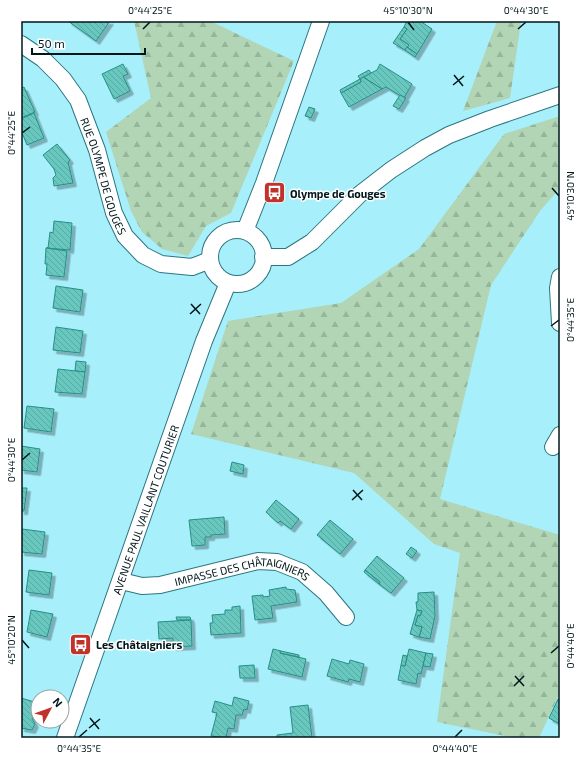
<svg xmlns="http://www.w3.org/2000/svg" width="581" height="759" viewBox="0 0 581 759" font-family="'Exo 2',sans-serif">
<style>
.forest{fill:url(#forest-firs)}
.building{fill:url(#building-back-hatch);stroke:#278e87;filter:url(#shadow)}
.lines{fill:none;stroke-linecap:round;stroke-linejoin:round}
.minor-casing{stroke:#2c7680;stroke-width:18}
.minor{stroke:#fff;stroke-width:16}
.ticks{fill:none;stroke:#00161b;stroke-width:1.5}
.labels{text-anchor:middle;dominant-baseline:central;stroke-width:3;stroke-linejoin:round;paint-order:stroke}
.street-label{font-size:11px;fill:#00161b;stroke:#fff}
.poi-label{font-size:11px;font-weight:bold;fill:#00161b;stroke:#fff;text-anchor:start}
.neatline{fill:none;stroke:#00161b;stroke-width:1.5}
.ticks-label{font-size:10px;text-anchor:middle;fill:#00161b}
</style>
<defs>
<pattern id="forest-firs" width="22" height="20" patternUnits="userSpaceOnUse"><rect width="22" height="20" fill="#b1d5b5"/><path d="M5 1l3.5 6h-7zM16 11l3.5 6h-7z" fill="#96b69b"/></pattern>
<pattern id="building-back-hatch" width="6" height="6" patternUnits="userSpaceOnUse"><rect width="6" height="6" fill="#68c7be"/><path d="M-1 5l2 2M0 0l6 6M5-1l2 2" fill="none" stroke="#58aaa3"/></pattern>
<filter id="shadow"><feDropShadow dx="3.5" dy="3.5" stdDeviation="0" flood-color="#0004"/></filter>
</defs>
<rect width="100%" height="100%" fill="#a7effa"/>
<!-- forest -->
<g class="forest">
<polygon points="134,21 210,21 294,61 231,213 206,226 188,256 162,249 142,232 131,211 106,132 151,98"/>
<polygon points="497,21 521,21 510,98 463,111"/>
<polygon points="560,116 560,188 540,211 491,285 440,499 560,535 560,692 539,738 515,738 437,722 460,553 434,544 354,473 191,434 228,321 341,303 419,249 504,134"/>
</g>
<!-- building -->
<g class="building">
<polygon points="68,21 110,21 96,41"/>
<polygon points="407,21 420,21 432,29 417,54 407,47 409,45 400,39 407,29 404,27"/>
<polygon points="404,27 407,29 400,39 409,45 405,50 393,43"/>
<polygon points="407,47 417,54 415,57 405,50"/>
<polygon points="123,64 128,74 123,76 130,91 114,99 102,74"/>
<polygon points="380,64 412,84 404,98 386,87 382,89 363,77 377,70"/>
<polygon points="369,70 371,73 360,79 358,76"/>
<polygon points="363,77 382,89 349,107 341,93 361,82 360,79"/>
<polygon points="360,79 361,82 341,93 340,90"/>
<polygon points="24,87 35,112 21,118 21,88"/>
<polygon points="400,95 406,98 399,109 393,106"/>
<polygon points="309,107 315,109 311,118 305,116"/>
<polygon points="34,113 44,138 27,145 23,135 21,135 21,119"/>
<polygon points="57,144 70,160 68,162 73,183 54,186 53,178 56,175 54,169 43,155"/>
<polygon points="54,221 72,223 70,250 46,248 48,248 50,232 53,233"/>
<polygon points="46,248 67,251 64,277 46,275 47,264 45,264"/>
<polygon points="56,286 83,290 80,312 53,308"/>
<polygon points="56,327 83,331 80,353 53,350"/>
<polygon points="76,361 86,362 85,372 75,371"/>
<polygon points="58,369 85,372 82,394 55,392"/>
<polygon points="27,406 54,409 51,432 24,428"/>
<polygon points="21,446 40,449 37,472 21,470"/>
<polygon points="232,462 244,465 243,474 230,471"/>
<polygon points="21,488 27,488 24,511 21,511"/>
<polygon points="276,500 299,519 291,529 280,521 278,523 266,512"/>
<polygon points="224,517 225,534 211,535 211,537 205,537 205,545 192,546 189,520"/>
<polygon points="330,520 353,539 340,554 317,535"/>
<polygon points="22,529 45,532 42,554 21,552"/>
<polygon points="411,547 417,551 412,558 406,554"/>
<polygon points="377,556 404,578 391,593 379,584 380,582 365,570"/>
<polygon points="29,570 52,573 49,595 26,592"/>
<polygon points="365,570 380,582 379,584 364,572"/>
<polygon points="286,587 286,589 295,590 297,602 271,606 273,618 255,620 252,596 263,595 263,597 270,596 269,590"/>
<polygon points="434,592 435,616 430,639 419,637 422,627 415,625 418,615 420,616 422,611 417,610 416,602 418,602 418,593"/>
<polygon points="240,606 241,633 211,635 210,623 213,623 212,615 225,614 225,610 232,610 232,607"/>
<polygon points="31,610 53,614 47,637 27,632"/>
<polygon points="417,610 422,611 420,616 418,615 415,625 422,627 419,637 410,634"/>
<polygon points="176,617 190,617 191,620 177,620"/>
<polygon points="191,620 192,646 173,647 173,638 159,639 158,622"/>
<polygon points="273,649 281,651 280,653 306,659 302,677 268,669"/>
<polygon points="409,649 426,653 421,674 418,673 416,684 398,680 401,665 405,666"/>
<polygon points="281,651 299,655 299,657 280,653"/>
<polygon points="426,653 433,654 430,667 423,666"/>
<polygon points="403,655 407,656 405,666 401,665"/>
<polygon points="332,659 349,664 350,660 364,664 360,682 349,679 348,682 327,676"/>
<polygon points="254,665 255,678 240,678 239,666"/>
<polygon points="234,697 249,701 247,710 244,709 242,715 236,715 234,729 228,728 226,738 211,736 217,713 212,712 215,701 232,706"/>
<polygon points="21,698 38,703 32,719 35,724 32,730 21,728"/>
<polygon points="558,699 560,701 560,719 558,723 549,718"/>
<polygon points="308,705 312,738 277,738 277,735 293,733 290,707"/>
</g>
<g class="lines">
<defs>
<g id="minor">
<path id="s1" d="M21 44 43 59 63 79 78 100 97 150 114 213 125 236 143 255 161 264 192 267 210 260"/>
<circle cx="237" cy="257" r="27"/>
<polyline points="245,231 264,183 321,21"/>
<polyline points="263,257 288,257 312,242 360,194 391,170 425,148 449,135 490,119 560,95"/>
<polyline points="560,277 558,288 560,323"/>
<polyline points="553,447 560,435"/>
<path id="s2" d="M121 581 142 586 160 585 258 561 277 562 302 572 326 593 346 617"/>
<path id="s3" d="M65 738 204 341 228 283"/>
</g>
</defs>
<!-- minor casing -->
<use href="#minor" class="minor-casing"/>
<!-- minor -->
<use href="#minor" class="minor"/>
</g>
<!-- ticks -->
<path class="ticks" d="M408 22 414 30M143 29 150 22M518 29 526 22M454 75 463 86M453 85 464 76M22 133 30 127M552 188 559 196M191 304 200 314M190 314 201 304M551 326 559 320M22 460 30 453M353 490 362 500M352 500 363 490M22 640 29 648M551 653 559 646M515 676 524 686M514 686 524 676M90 718 99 729M89 728 100 719M79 737 87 730M455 737 462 730"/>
<!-- icons -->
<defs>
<symbol id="bus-square" viewBox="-11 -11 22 22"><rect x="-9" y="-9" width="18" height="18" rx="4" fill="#c0322a" stroke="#fff"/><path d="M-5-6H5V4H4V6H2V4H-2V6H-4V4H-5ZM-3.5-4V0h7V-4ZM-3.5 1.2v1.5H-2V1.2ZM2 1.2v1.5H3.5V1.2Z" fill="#fff"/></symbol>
</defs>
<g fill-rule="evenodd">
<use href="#bus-square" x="262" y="180" width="25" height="25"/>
<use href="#bus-square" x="68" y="632" width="25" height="25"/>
</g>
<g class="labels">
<!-- street labels -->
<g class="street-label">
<text stroke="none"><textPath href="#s1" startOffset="161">RUE OLYMPE DE GOUGES</textPath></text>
<text stroke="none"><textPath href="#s3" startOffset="242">AVENUE PAUL VAILLANT COUTURIER</textPath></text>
<text stroke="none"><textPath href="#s2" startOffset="125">IMPASSE DES CHÂTAIGNIERS</textPath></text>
</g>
<!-- poi labels -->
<g class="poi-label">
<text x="290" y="193">Olympe de Gouges</text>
<text x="96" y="644">Les Châtaigniers</text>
</g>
</g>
<!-- border -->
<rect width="581" height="759" fill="none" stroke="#ffffff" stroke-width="44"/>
<!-- north arrow -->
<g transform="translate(50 709) rotate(49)"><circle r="19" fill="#ffffff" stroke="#99a2a4"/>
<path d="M0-3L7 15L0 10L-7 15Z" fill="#c0322a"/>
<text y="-6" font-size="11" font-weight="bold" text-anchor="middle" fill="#00161b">N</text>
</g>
<!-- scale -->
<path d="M32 48v6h113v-6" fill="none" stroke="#00161b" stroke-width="2"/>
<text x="38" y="48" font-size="12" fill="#00161b" stroke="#ffffff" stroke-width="3" paint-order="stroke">50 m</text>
<rect x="22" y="22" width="537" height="715" class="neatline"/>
<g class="ticks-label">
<text x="150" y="14">0°44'25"E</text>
<text x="408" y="14">45°10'30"N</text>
<text x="526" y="14">0°44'30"E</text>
<text transform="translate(11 133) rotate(-90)" y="4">0°44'25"E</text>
<text transform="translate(570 196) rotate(-90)" y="4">45°10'30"N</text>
<text transform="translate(570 320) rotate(-90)" y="4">0°44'35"E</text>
<text transform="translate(11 460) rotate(-90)" y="4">0°44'30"E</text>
<text transform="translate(11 640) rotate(-90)" y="4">45°10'20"N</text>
<text transform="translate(570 646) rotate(-90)" y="4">0°44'40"E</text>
<text x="79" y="752">0°44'35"E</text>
<text x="455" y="752">0°44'40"E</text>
</g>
</svg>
